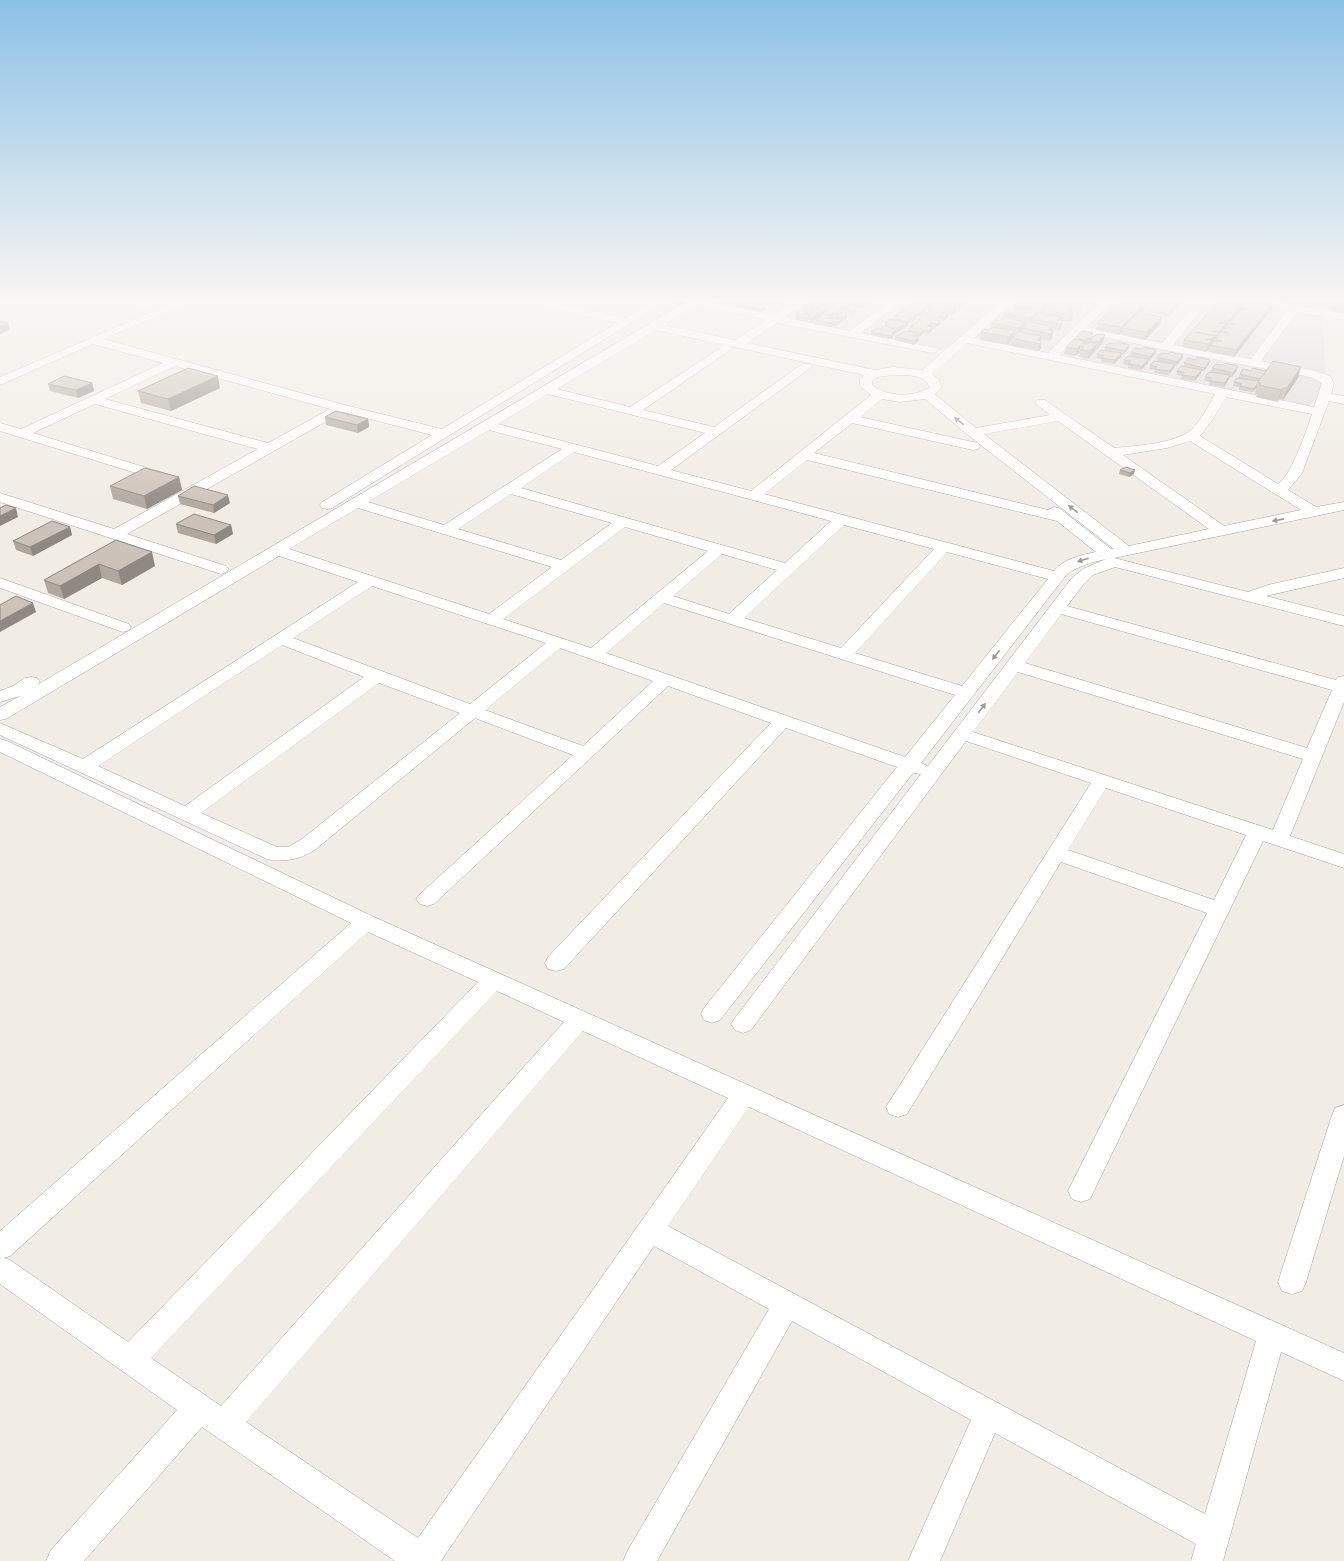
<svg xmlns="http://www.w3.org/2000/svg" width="1344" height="1561" viewBox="0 0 1344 1561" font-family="Karla,sans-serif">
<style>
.residential{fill:#dddbdc}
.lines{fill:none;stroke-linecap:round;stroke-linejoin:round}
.minor-casing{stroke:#a6a6a6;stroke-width:1}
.minor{fill:#fff;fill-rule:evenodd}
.wall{fill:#b0a79f;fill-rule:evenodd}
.shaded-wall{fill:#908882}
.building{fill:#cdc2b9;stroke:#908882}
.oneway{fill:#9a9a9a}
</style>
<rect width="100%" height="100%" fill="#f1ece4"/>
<!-- residential -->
<polygon class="residential" points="690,298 1344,298 1344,316 1322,316 1326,372 1319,395 1309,406 958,339 939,351 915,350 697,305 688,299"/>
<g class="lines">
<defs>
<g id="minor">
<path d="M115 298H133L163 307 184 298H199L198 300 103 339 345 405 442 429 617 323 516 301 511 298H532L625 318 658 298H671L332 508 327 509 322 508 320 505 322 502 432 435 343 412 127 534 226 566 229 569 226 572 221 574 0 502V493L114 529 258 449 95 404 33 433 170 475 172 478 170 481 165 482 0 431V423L21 429 163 363 93 344 0 385V377L154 311 116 300ZM175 366 330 409 268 443 105 399Z"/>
<path d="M693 298H706L704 301 774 315 799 298H812L785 317 850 331 894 298H906L861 333 936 348 938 350 936 352 932 353 777 323 747 343 875 370 893 367 922 370 1005 298H1017L974 338 1048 353 1104 298H1115L1087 327 1162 343 1200 298H1211L1173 345 1251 359 1287 310 1238 301 1233 298H1257L1344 314V320L1297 312 1261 361 1313 370 1330 376 1334 383 1331 394 1344 396V404L1329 401 1302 473 1288 490 1316 507 1344 502V510L1114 558 1248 592 1268 585 1344 568V578L1266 596 1344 616V626L1115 567 1093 575 1083 585 1067 606 1336 680 1338 677 1344 676V702L1290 836 1344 854V868L1263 841 1090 1199 1081 1202 1072 1199 1068 1191 1207 913 1061 862 907 1114 898 1117 889 1114 886 1107 1091 783 966 741 751 1030 743 1033 735 1030 731 1024 735 1018 921 774 913 773 720 1020 712 1023 704 1020 701 1014 704 1008 897 767 786 728 564 969 556 971 548 969 545 963 548 957 771 723 668 686 434 904 427 906 420 904 416 899 420 894 573 755 475 718 316 849C302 859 284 863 267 859L0 735V723L83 759 358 582 279 556 6 719 0 720V707L20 696 0 702V691L13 686 25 678 31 677 37 678 40 682 37 685ZM696 305 766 320 735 340 664 325ZM656 330 725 345 630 407 557 389ZM1082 332 1165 350 1310 377 1322 383 1314 407 1059 355ZM967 343 1215 394C1208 406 1201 421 1191 430 1174 444 1135 446 1114 448L1045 400H1037L1035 403 1050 415 976 428 935 394 942 387 938 379 932 374ZM730 346 864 375 860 379V386L871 395 751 491 671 470 812 367 810 364H802L714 427 643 410 730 350 732 348ZM893 375C906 375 924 374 930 387 913 398 888 397 872 385V381L878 377ZM548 394 705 433 658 466 498 424ZM1226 397 1312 414C1307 430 1291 476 1278 484L1200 436 1213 419ZM882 399 900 402 925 399 968 435 1114 549H1111L1059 508 1054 507 1048 510 814 453 852 423 973 450 978 449 980 446 978 443 973 442 860 417ZM1058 421 1209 529 1129 546 984 434ZM489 430 562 449 444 525 368 502ZM1190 441 1301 510 1224 526 1123 455 1167 448ZM574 452 831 521 785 563 521 488ZM807 460 1057 521 1096 552C1081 555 1063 559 1054 571L764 494ZM511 494 612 523 561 560 458 529ZM358 508 552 567 489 614 289 549ZM844 525 934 549 841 648 744 618ZM625 527 708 551 591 648 503 619ZM947 552 1048 579 962 686 855 653ZM722 554 777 570 729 614 673 596ZM1106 559 1083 569 1071 579 928 766 921 763 1067 574C1079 566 1092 562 1106 559ZM372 586 546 643 470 704 293 638ZM664 603 955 695 905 757 606 653ZM1061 614 1332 690 1307 748 1025 663ZM282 645 364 677 185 806 98 766ZM560 648 653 681 583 746 485 710ZM1018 672 1303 759 1273 830 973 732ZM379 683 460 713 302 839 288 847H277L201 813ZM1106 788 1246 835 1214 900 1068 850Z"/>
<polygon points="0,578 129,624 131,627 129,630 123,632 117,630 0,588"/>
<path d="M0 739 7 741 374 917 1344 1353V1381L1281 1352 1223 1561H1191L1196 1544 995 1433 940 1561H908L971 1420 792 1321 657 1561H623L628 1550 769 1309 654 1246 441 1561H395L202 1427 84 1561H46L51 1550 177 1410 0 1284V1231L351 923 0 752ZM368 932 478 982 128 1342 10 1260 4 1258 10 1256ZM497 991 564 1022 221 1406 151 1358ZM583 1031 728 1098 418 1538 246 1422ZM749 1107 1256 1341 1205 1514 668 1226Z"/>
<polygon points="1344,1105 1344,1156 1306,1282 1302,1291 1292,1294 1282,1291 1278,1282 1332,1115 1335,1108"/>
</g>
</defs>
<!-- minor casing -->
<use href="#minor" class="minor-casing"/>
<!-- minor -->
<use href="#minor" class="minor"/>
</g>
<!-- wall -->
<g class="wall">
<polygon points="685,298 685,302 679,305 675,304 675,300"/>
<polygon points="727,298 780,298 779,301 776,304 771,303 768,306 766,305 766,306 765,307 765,310 761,312 741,308 741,305 737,308 718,303 718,300"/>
<path d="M863 298H874L870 302 865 301V306L861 308 856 307V312L853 315 847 314V318L843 321H842V322L838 325 829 327 814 324 815 321 811 323 796 320V313L801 311V309L811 305V303L838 301 837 305 842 302V301ZM812 312H813L809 315H807V314H809ZM834 316 836 317V318L831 319H829Z"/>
<polygon points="918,298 941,298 940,300 933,304 933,307 925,311 925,313 916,317 916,319 912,322 910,321 908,323 908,326 896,332 896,333 893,335 893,337 889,339 871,335 871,332 881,329 885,327 885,322 894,320 893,319 894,315 902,311 902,309 911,305 911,303 918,299"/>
<polygon points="1024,298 1056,298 1056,299 1056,298 1091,298 1091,301 1088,304 1083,303 1081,310 1078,313 1071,311 1072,319 1069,322 1063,321 1061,328 1058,331 1051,330 1052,338 1049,341 1041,339 1041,348 1038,351 1011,346 1011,341 1007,345 980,340 981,332 989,330 991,329 992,323 1000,321 1003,318 1004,313 1012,311 1013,310 1014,305 1022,303 1024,301"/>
<polygon points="1124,298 1187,298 1169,316 1146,312 1147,307 1142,313 1162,317 1160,324 1145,340 1122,335 1123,331 1119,335 1096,330 1097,323"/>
<polygon points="1244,298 1245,305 1248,303 1248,302 1271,310 1234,357 1209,352 1210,347 1206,352 1182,347 1184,340"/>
<polygon points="1258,298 1271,298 1270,299"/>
<polygon points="1274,298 1300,298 1296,304 1281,302 1281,301 1273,300"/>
<polygon points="1300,298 1344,298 1344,311 1339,310 1338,312 1324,308 1326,302 1322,308 1306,307 1306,306 1299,304"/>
<polygon points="971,299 964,302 964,305 960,308 955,308 956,308 956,311 951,315 947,314 948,318 943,321 938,320 940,324 935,328 931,327 932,331 928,334 923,333 920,336 918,336 918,337 919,337 918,341 914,345 895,340 895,337 908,331 908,330 910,328 910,326 918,321 918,319 926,315 926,313 943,302 943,300"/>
<polygon points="1092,336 1103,343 1095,351 1088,359 1079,357 1080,353 1079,353 1075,356 1064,354 1066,347 1075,338"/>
<polygon points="1116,344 1130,345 1129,348 1123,355 1121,355 1121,357 1114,364 1101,362 1101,359 1096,358 1097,354 1104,350 1105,347"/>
<polygon points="1141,349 1155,354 1149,361 1148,360 1148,363 1141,370 1128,368 1128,365 1123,364 1124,360 1130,356 1131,352"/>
<polygon points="1168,354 1183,355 1182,359 1176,366 1175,366 1174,368 1168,375 1154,373 1155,370 1149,369 1150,365 1157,361 1157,357"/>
<polygon points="1195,360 1210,360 1209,364 1204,371 1202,371 1201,373 1195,381 1181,379 1182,376 1176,375 1177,371 1184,366 1184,363"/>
<polygon points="1223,365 1237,370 1232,377 1230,377 1229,379 1224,387 1209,385 1210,382 1204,380 1205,377 1217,373 1211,372 1212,368"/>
<polygon points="1240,374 1298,378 1283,400 1279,399 1278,402 1256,397 1257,394 1255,394 1256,388 1253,392 1239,390 1239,387 1233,386 1234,382 1239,378"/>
<polygon points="92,383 94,391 78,398 50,391 48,384"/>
<polygon points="220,388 171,411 141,403 138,391"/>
<polygon points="325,417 368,419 369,427 358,433 326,425"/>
<polygon points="1120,470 1134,474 1129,477 1119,474"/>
<polygon points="179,477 182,490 147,509 113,499 110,486"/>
<polygon points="178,496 230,503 214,513 180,504"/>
<polygon points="176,524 231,525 233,534 216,544 178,533"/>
<polygon points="70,527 72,535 33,556 16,550 13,541"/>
<polygon points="116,540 155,566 122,585 102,578 64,599 48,593 44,580"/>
</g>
<!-- shaded-wall -->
<g class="shaded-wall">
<polygon points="685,298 685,302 679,305 679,301"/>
<polygon points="748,298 754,298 751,299 751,300 737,308 737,304"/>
<polygon points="762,298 761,302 758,304 758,300"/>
<polygon points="776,298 780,298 779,301 776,304"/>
<polygon points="871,298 874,298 870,302 871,299"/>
<polygon points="938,298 941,298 940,300 933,304 933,307 925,311 925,313 916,317 916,319 912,322 914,315 930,302"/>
<polygon points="965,298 971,298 971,299 958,304 959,300"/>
<polygon points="1052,298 1056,298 1055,301 1054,301 1053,303 1049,307 1050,300"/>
<polygon points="1089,298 1091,298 1091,301 1088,304"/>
<polygon points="1151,298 1156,298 1148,305 1147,307 1126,328 1123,328 1123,331 1119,335 1121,327"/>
<polygon points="1181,298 1187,298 1169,316 1171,309"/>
<polygon points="1298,298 1300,298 1296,304"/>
<polygon points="1326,298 1327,298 1326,303 1322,308 1324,301"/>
<polygon points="771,299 771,303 768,306 768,302"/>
<polygon points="864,299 864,301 865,301 865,306 861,308 863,300"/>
<polygon points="1081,299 1080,305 1083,303 1081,310 1078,313 1080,305 1078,302"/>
<polygon points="1247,299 1245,306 1243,308 1244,301"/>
<polygon points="852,300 852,304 849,306 849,303"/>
<polygon points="838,301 837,305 829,310 830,307"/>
<polygon points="822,302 822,306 819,308 819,304"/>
<polygon points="964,302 964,305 960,308 960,305"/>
<polygon points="1244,302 1242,309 1238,314 1239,307"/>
<polygon points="766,303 765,310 761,312 761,309 763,308 760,309 760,305"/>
<polygon points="1273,303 1271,310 1234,357 1236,350"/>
<polygon points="956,304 955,307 951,311 952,307"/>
<polygon points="1046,304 1045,310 1044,310 1043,312 1039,317 1040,309"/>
<polygon points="856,305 855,307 856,307 856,312 853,315 854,306"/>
<polygon points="844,306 843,310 840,312 840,309"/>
<polygon points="828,307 828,311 820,317 820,313"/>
<polygon points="812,308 812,312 809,314 809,310"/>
<polygon points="956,308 956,311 951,315 952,311"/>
<polygon points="1072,308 1071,314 1073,312 1072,319 1069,322 1070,315 1068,311"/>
<polygon points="1239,308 1237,315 1229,323 1229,325 1224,330 1226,323"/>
<polygon points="846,311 846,314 847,313 847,318 843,321 845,312"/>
<polygon points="1037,312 1036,319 1033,319 1032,323 1029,325 1030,318"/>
<polygon points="834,313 834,316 830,319 831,315"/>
<polygon points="820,314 819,317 811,323 811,319"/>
<polygon points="948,314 948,318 943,321 944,317"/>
<polygon points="1061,317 1060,323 1063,321 1061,328 1058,331 1060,324 1058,320"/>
<polygon points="1162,317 1160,324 1145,340 1147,332"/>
<polygon points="911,318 910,321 908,323 908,326 897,332 897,328 905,324 906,321"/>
<polygon points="842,319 842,322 838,325 829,327 830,323"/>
<polygon points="941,321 940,324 935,328 936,324"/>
<polygon points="1025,322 1024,329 1023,328 1023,330 1017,335 1018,328"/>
<polygon points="8,323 10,330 0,334 0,326"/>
<polygon points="932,323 931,327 927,330 927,326"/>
<polygon points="1226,324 1224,331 1222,331 1222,334 1218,338 1219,331"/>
<polygon points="1052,326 1051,333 1054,330 1052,338 1049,341 1050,334 1049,330"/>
<polygon points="933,327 932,331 928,334 928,331"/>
<polygon points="896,329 896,333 893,335 893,337 889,339 891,333"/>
<polygon points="924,330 923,333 920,336 920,333"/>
<polygon points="1015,331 1014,338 1012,338 1011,341 1007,345 1008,337"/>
<polygon points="1219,332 1217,339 1215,340 1214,343 1216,336"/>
<polygon points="1105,335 1103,343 1096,350 1098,342"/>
<polygon points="1041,336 1040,343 1042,341 1041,348 1038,351 1039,344 1038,340"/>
<polygon points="1215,336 1213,344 1211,345 1210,347 1212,339"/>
<polygon points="919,337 918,341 914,345 914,341"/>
<polygon points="1087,338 1086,346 1084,348 1085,340"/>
<polygon points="1212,340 1210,348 1206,352 1208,344"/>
<polygon points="1097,344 1095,351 1088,359 1089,351"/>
<polygon points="1130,345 1129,348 1123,355 1124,351"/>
<polygon points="1080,346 1079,353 1075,356 1077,349"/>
<polygon points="1156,350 1155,354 1149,361 1150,357"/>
<polygon points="1122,353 1121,357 1114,364 1115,360"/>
<polygon points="1183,355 1182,359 1176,366 1177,362"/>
<polygon points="1149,359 1148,363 1141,370 1142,366"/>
<polygon points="1210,360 1209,364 1204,371 1205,368"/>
<polygon points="1175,364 1174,368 1168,375 1169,371"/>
<polygon points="1238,366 1237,370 1232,377 1233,373"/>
<polygon points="1301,367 1298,378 1283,400 1287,388"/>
<polygon points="1202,370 1201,373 1195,381 1196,377"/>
<polygon points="1230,375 1229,379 1224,387 1225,383"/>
<polygon points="218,376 220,388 171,411 168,399"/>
<polygon points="92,383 94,391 78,398 76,390"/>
<polygon points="1258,384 1256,388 1253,392 1254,389"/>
<polygon points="1283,388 1279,399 1278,402 1281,390"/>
<polygon points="368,419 369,427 358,433 357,425"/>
<polygon points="1135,470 1134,474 1129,477 1130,473"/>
<polygon points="179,477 182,490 147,509 144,496"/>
<polygon points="228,495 230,503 214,513 213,505"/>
<polygon points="16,508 18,517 0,526 0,516"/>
<polygon points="231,525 233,534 216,544 214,535"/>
<polygon points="70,527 72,535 33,556 30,547"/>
<polygon points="152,552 155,566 122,585 118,571"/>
<polygon points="99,564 102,578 64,599 60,586"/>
<polygon points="33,603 36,612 0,632 0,621"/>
</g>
<!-- building -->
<g class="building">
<polygon points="679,298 685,298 679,301 675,300"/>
<polygon points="721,298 735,298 733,299 736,300 739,298 748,298 737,304 718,300"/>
<polygon points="753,298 761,298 758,300 751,299"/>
<polygon points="762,298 779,298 776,300 771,299 768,302 761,301 764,299"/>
<polygon points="823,298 838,301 830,307 823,305 826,303 822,302 819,304 811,303 815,300"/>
<polygon points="847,298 861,298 864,299 863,300 865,301 863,302 865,302 862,305 854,303 857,301 852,300 849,303 842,301"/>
<polygon points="920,298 938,298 930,302 933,303 923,309 925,309 914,315 917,316 913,318 911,318 906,321 894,319 898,316 894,315 907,310 902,309 915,303 911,303"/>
<polygon points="946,298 965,298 959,300 964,302 960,305 956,304 952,307 956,308 952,311 947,310 943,313 948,314 944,317 939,316 935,320 941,321 936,324 932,323 927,326 933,327 928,331 924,330 920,333 908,330 913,326 910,326 920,320 918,319 928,313 926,313 945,301 943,300"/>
<polygon points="1039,298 1052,298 1050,300"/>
<polygon points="1056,298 1077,298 1081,299 1078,302 1083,303 1080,305 1054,301"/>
<polygon points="1124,298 1151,298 1121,327 1097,323"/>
<polygon points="1155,298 1181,298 1171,309 1148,305"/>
<polygon points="1221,298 1247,299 1244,301 1238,300 1244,302 1239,307 1233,307 1239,308 1226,323 1220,322 1219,323 1226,324 1219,331 1212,331 1219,332 1216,336 1195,332 1215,336 1212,339 1205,339 1212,340 1208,344 1184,340"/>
<polygon points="1307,298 1326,298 1324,301 1308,300 1309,299"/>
<polygon points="1328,298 1344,298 1344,304 1341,303 1340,305 1326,301"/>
<polygon points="1250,299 1273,303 1236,350 1211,345 1214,341 1221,342 1222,341 1215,340 1221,332 1228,334 1228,332 1222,331 1228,324 1235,325 1235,324 1229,323 1241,309 1248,309 1242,308 1247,303 1253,304 1248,302"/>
<polygon points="750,300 756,301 753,303 756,304 759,301 766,303 760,305 765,306 761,309 741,305"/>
<polygon points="1025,300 1046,304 1040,309 1014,305 1017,302 1022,303"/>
<polygon points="841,302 856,305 854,306 856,307 854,308 856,309 853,311 845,309 848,307 844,306 840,309 833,308"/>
<polygon points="1050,304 1072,308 1068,311 1073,312 1070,315 1044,310"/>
<polygon points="809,305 828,307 820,313 813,312 817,309 812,308 809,310 801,309"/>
<polygon points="832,308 846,311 845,312 847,313 845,314 847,315 844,317 836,316 839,314 834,313 831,315 824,314"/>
<polygon points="1016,308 1037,312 1030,318 1004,313 1007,310 1012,311"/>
<polygon points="800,310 807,312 804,314 809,315 813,312 820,314 811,319 797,316 798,315 796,315 798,313 796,313"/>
<polygon points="1139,312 1162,317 1147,332 1123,328"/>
<polygon points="1039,313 1061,317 1058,320 1063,321 1060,324 1033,319"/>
<polygon points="823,314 830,316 826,318 831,319 834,317 842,319 838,321 830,323 815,320"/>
<polygon points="1004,317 1025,322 1018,328 992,323 995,320 1000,321"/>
<polygon points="890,319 908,323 897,328 885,326 889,323 885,322"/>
<polygon points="0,321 8,323 0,326"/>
<polygon points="1030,322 1052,326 1049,330 1054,330 1050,334 1023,328"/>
<polygon points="884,326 896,329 891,333 894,333 890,336 871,332 877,328 881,329"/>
<polygon points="993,327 1015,331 1008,337 981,332 985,329 989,330"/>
<polygon points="906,331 918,333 914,336 919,337 914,341 895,337"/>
<polygon points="1082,331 1093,333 1090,336 1094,337 1097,334 1105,335 1098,342 1090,341 1092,339 1087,338 1085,340 1075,338"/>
<polygon points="1019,332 1041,336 1038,340 1042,341 1039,344 1012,338"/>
<polygon points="1074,339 1084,341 1082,343 1087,344 1088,342 1097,344 1089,351 1081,350 1084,346 1080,346 1077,349 1066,347"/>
<polygon points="1118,342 1130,345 1124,351 1105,347 1109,343 1116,344"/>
<polygon points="1144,347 1156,350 1150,357 1131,352 1135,348 1141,349"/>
<polygon points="1101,350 1122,353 1115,360 1101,358 1104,356 1097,354"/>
<polygon points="1170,352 1183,355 1177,362 1157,357 1161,353 1168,354"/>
<polygon points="1128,356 1149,359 1142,366 1128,364 1131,361 1124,360"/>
<polygon points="1197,357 1210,360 1205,368 1184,363 1188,358 1195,360"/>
<polygon points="1154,361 1175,364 1169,371 1155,369 1157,367 1150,365"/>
<polygon points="1273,361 1301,367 1287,388 1283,388 1281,390 1259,385 1261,383 1258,382"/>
<polygon points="1225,363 1238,366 1233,373 1212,368 1216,364 1223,365"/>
<polygon points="1181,366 1202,370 1196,377 1182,375 1184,372 1177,371"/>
<polygon points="188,368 218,376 168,399 138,391"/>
<polygon points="1253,368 1266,371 1260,379 1240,374 1243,369 1251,371"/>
<polygon points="1209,372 1230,375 1225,383 1210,381 1212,378 1205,377"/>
<polygon points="64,376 92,383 76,390 48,384"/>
<polygon points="1237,378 1259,381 1254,389 1240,386 1242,384 1234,382"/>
<polygon points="336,411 368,419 357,425 325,417"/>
<polygon points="1126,467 1135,470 1130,473 1120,470"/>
<polygon points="145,468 179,477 144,496 110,486"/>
<polygon points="194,486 228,495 213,505 178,496"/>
<polygon points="6,505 16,508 0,516 0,508"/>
<polygon points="194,514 231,525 214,535 176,524"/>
<polygon points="52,521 70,527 30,547 13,541"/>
<polygon points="116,540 152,552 118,571 99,564 60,586 44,580"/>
<polygon points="16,596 33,603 0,621 0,605"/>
</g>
<!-- one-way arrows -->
<defs><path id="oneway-solid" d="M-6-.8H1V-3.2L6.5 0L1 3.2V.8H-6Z"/></defs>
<g class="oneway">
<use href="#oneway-solid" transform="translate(959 421) rotate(-141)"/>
<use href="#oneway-solid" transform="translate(1073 509) rotate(-142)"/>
<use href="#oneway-solid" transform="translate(1278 520) rotate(169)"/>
<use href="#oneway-solid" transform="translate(1083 560) rotate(162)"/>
<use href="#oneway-solid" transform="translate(996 655) rotate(128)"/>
<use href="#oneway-solid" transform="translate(982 708) rotate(-53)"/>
</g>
<!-- sky -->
<linearGradient id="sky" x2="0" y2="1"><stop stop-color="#8bc1e6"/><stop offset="0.58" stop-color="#f9f6f3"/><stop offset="1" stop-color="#f9f6f3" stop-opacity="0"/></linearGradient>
<rect width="1344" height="517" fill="url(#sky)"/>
</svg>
